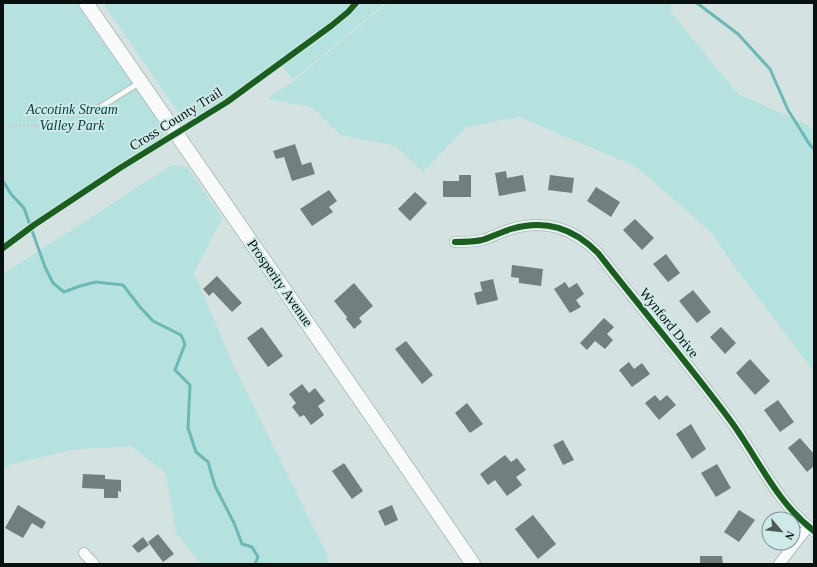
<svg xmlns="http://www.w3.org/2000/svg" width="817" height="567" viewBox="0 0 817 567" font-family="'Times New Roman',serif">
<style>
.green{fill:#b5e2df}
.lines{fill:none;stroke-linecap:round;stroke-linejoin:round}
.stream{stroke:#6cb8b4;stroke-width:3}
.building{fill:#71807f}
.service-casing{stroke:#b3bfbe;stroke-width:7}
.minor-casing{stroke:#b3bfbe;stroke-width:12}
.secondary-casing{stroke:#b3bfbe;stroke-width:16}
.path{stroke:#c6cac9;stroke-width:2;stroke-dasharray:2 2;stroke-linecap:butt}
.service{stroke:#f9fbfb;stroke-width:5}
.minor{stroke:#f9fbfb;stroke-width:10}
.secondary{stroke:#f9fbfb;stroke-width:14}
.cycleway-casing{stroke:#cee9e7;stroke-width:8}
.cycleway{stroke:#1b5e20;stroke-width:6}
.labels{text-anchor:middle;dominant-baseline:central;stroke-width:4;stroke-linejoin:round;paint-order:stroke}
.park-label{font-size:14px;font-style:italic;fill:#003f3d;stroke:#cee9e7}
.street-label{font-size:14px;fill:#081110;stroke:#cee9e7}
</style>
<rect width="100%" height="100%" fill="#d4e3e2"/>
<!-- green -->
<g class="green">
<path d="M3 3H77L163 127C164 134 162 138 157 143L3 247Z"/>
<path d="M103 3H385L293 80 281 63 201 118C193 122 187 121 180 115Z"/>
<polygon points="387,3 672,3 670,11 738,94 808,125 814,132 814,372 737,270 711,232 635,166 519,117 466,127 423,172 396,146 340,135 312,107 267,99 294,81"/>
<polygon points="172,165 187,167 222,218 194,273 232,362 327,555 329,564 201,564 176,533 166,473 131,446 72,450 9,465 3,469 3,274"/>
</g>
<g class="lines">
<!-- stream -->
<g class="stream">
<polyline points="697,3 738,34 770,69 788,110 810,145 814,149"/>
<polyline points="3,181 11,194 24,208 45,267 53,283 64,292 80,286 96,282 123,285 140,307 153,321 181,335 185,344 175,370 190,385 188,428 196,452 208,462 215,486 234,523 242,544 252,547 258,557 255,564"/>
</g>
</g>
<!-- building -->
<g class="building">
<polygon points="295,144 302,165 311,162 315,174 292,181 284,157 276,159 273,151"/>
<polygon points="506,171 507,178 523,175 526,191 499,196 495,173"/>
<polygon points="459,175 471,175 471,197 443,197 443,181 459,181"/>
<polygon points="550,175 574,178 572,193 548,190"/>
<polygon points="596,187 620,202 611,217 587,201"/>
<polygon points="329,190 337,201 329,207 333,212 312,226 300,209"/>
<polygon points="415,192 427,203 410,221 398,209"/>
<polygon points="635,219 654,238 642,250 623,230"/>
<polygon points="666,254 680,273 668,282 653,264"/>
<polygon points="512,265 543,269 541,286 519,283 519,278 511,277"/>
<polygon points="217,276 242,303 232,312 213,292 209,296 203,289"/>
<polygon points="493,279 498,300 477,305 474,293 482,291 480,282"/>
<polygon points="565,282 569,288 577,283 584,294 576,300 581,307 570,313 554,289"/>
<polygon points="354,283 373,306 359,318 362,322 354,329 346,319 347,317 334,301"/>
<polygon points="693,290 711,312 697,323 679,301"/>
<polygon points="604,318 614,327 607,334 613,340 605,349 595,341 587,350 580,343"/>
<polygon points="262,327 283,356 268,367 247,338"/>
<polygon points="721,327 736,343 725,354 710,337"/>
<polygon points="406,341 433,375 422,384 395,349"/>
<polygon points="750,359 770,381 755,395 736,373"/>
<polygon points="629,362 634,369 642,363 650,374 632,387 619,370"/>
<polygon points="302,384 309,393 315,388 325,401 318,406 324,415 311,425 304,415 300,417 292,407 296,403 289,394"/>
<polygon points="655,395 660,401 667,395 676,405 659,420 645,403"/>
<polygon points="778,400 794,422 780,432 764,410"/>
<polygon points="467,403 483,424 470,433 455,413"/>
<polygon points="691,424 706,449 692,459 676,434"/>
<polygon points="800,438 814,454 814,466 807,472 788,448"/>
<polygon points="563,440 574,460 563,465 553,445"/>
<polygon points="505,455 511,462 517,458 526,470 516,477 522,485 507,496 495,480 488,485 480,474"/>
<polygon points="344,463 363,491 352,499 332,471"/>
<polygon points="717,464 731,488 716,497 701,473"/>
<polygon points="83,474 105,475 105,479 121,480 121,492 118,491 118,498 104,498 104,489 82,488"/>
<polygon points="18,505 46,522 42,529 32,523 23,538 5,528"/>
<polygon points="392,505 398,520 385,526 378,511"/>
<polygon points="739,510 755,520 739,542 724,532"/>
<polygon points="533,515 556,544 538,559 515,529"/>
<polygon points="158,534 174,554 163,562 148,542"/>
<polygon points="143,537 149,545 138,553 132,546"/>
<polygon points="700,556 722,556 723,564 700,564"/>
</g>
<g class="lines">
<defs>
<polyline id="service" points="94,111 139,83"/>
<g id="minor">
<path d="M455 242C464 242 473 242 482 240 492 237 501 232 511 229 546 219 573 228 598 253 642 310 688 363 730 420 758 458 776 502 814 531"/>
<polyline points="84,553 94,564"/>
<polyline points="779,564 808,527"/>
</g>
<polyline id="secondary" points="86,3 384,434 473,564"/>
</defs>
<!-- service casing -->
<use href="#service" class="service-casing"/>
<!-- minor casing -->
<use href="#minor" class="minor-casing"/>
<!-- secondary casing -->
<use href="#secondary" class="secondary-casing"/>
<!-- path -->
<polyline class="path" points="3,127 23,125 48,126 71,122"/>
<!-- service -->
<use href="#service" class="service"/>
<!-- minor -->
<use href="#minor" class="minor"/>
<!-- secondary -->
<use href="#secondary" class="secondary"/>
<defs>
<g id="cycleway">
<path d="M455 242C464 242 473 242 482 240 492 237 501 232 511 229 546 219 573 228 598 253 642 310 688 363 730 420 758 458 776 502 814 531"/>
<polyline points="3,248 34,225 120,168 227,102 331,26 348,12 356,3"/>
</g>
</defs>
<!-- cycleway casing -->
<use href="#cycleway" class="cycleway-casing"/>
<!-- cycleway -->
<use href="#cycleway" class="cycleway"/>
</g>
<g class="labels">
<!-- park labels -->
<g class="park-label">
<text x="72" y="109">Accotink Stream<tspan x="72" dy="16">Valley Park</tspan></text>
</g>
<!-- street labels -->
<g class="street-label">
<text transform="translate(176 119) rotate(-32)">Cross County Trail</text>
<text transform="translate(280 283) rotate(55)">Prosperity Avenue</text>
<text transform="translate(669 323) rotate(51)">Wynford Drive</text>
</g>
</g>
<!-- border -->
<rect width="817" height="567" fill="none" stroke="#081110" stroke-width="8"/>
<!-- north arrow -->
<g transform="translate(781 531) rotate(118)"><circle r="19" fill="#cee9e7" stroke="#7f9391"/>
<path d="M0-3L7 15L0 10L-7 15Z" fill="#4f5a5a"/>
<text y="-6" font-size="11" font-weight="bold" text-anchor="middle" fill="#081110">N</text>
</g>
</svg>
